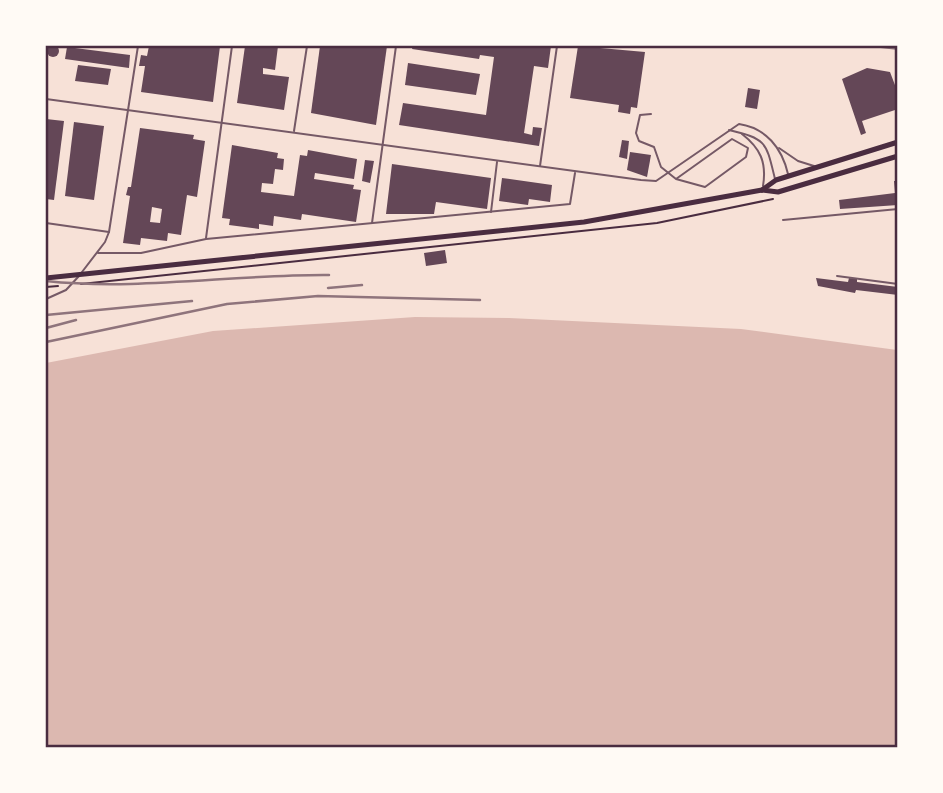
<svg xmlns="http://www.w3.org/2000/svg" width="943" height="793" viewBox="0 0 943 793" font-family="Arial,sans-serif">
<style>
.water{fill:#dcb8b0}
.building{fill:#644757;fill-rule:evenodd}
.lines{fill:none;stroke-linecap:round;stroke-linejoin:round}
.path{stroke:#4a2c40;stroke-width:2}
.service{stroke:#755966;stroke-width:2}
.secondary{stroke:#4a2c40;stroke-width:5}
.tram{stroke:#8f747c;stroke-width:2}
.rail{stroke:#8f747c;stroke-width:2.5}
.neatline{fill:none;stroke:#4a2c40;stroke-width:2.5}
</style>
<rect width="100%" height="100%" fill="#f7e1d7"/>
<!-- water -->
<polygon class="water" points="415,317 509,318 741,329 897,350 897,747 46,747 46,363 213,331"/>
<!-- building -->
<g class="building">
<circle cx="53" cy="51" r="6"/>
<polygon points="149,46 220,46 213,102 141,92 145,66 139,66 141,55 147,56"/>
<polygon points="245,46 278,46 275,70 263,68 263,74 289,77 284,110 237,103"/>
<polygon points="320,46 387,46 376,125 311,113"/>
<polygon points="413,46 551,46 548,68 534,66 524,133 532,135 533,127 542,128 539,146 399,125 403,103 486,115 494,57 480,55 479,59 412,49"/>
<polygon points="578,46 645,52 637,108 631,107 630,114 618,112 619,105 570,98"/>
<polygon points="67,47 130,55 129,68 65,59"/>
<polygon points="408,63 480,74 476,95 405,85"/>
<polygon points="78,65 111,69 108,85 75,81"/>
<polygon points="867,68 890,72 898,93 898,109 862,121 866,133 861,135 842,79"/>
<polygon points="748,88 760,90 757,109 745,107"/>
<polygon points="46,119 64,121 54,200 46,199"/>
<polygon points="74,122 104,126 94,200 65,196"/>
<path d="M140 128 194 135 193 139 205 141 197 197 187 195 181 235 168 233 167 241 141 238 140 245 123 243 130 196 126 195 128 187H131ZM152 207 162 209 160 223 150 222Z"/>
<polygon points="622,140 629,141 627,159 619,157"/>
<polygon points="232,145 278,153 277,158 284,159 283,170 275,169 273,184 262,183 261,192 294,196 300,155 307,156 308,150 357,159 354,179 315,173 314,179 354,185 353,189 361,190 356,222 302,214 301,220 274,216 273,226 259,224 259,229 229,225 230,219 222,218"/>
<polygon points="630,152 651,155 647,177 627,170"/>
<polygon points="365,160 374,161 370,183 362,181"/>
<polygon points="392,164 491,178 487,209 436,202 434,214 386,214"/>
<polygon points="502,178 552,185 550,202 529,199 528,205 499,201"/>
<polygon points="894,181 898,181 898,205 840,209 839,200 895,193"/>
<polygon points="445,250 447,263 426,266 424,253"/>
<polygon points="816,278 848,282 849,278 857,279 857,282 898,287 898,295 856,290 855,293 818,286"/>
</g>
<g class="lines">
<!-- path -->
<g class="path">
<polyline points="81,284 657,223 773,199"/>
<polyline points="46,287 58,286"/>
</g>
<!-- service -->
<g class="service">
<path d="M46 99 641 180 656 181 739 124C766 128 782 148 788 174"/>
<polyline points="651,114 640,115 636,133 639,141 654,147 661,167 676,179 732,139 748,148 746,157 705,187 676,179"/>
<path d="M729 130C767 139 766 142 775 179"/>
<polyline points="294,131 307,46"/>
<path d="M742 134C760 148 767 162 763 186"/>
<polyline points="779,148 798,161 814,166"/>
<polyline points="540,166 557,46"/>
<polyline points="491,212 497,162"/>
<polyline points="783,220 898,209"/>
<polyline points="46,223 109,232"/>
<polyline points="372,223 396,46"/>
<polyline points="206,238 232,46"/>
<polyline points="98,253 141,253 206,239 570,204 575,173"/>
<polyline points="82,272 105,242 109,232 138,46"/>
<polyline points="837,276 898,284"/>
<polyline points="46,299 66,290 79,276"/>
</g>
<!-- secondary -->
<g class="secondary">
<polyline points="762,190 776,180 898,142"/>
<polyline points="46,278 584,222 762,190 778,192 898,156"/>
</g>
<!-- tram -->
<polyline class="tram" points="872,46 898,49"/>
<!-- rail -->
<g class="rail">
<path d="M46 281C139 291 235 274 329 275"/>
<polyline points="328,288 362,285"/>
<polyline points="46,315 192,301"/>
<polyline points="46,328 76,320"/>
<polyline points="46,342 227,304 318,296 480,300"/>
</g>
</g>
<!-- border -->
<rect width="943" height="793" fill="none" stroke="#fffaf5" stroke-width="94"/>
<rect x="47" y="47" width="849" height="699" class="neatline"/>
</svg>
